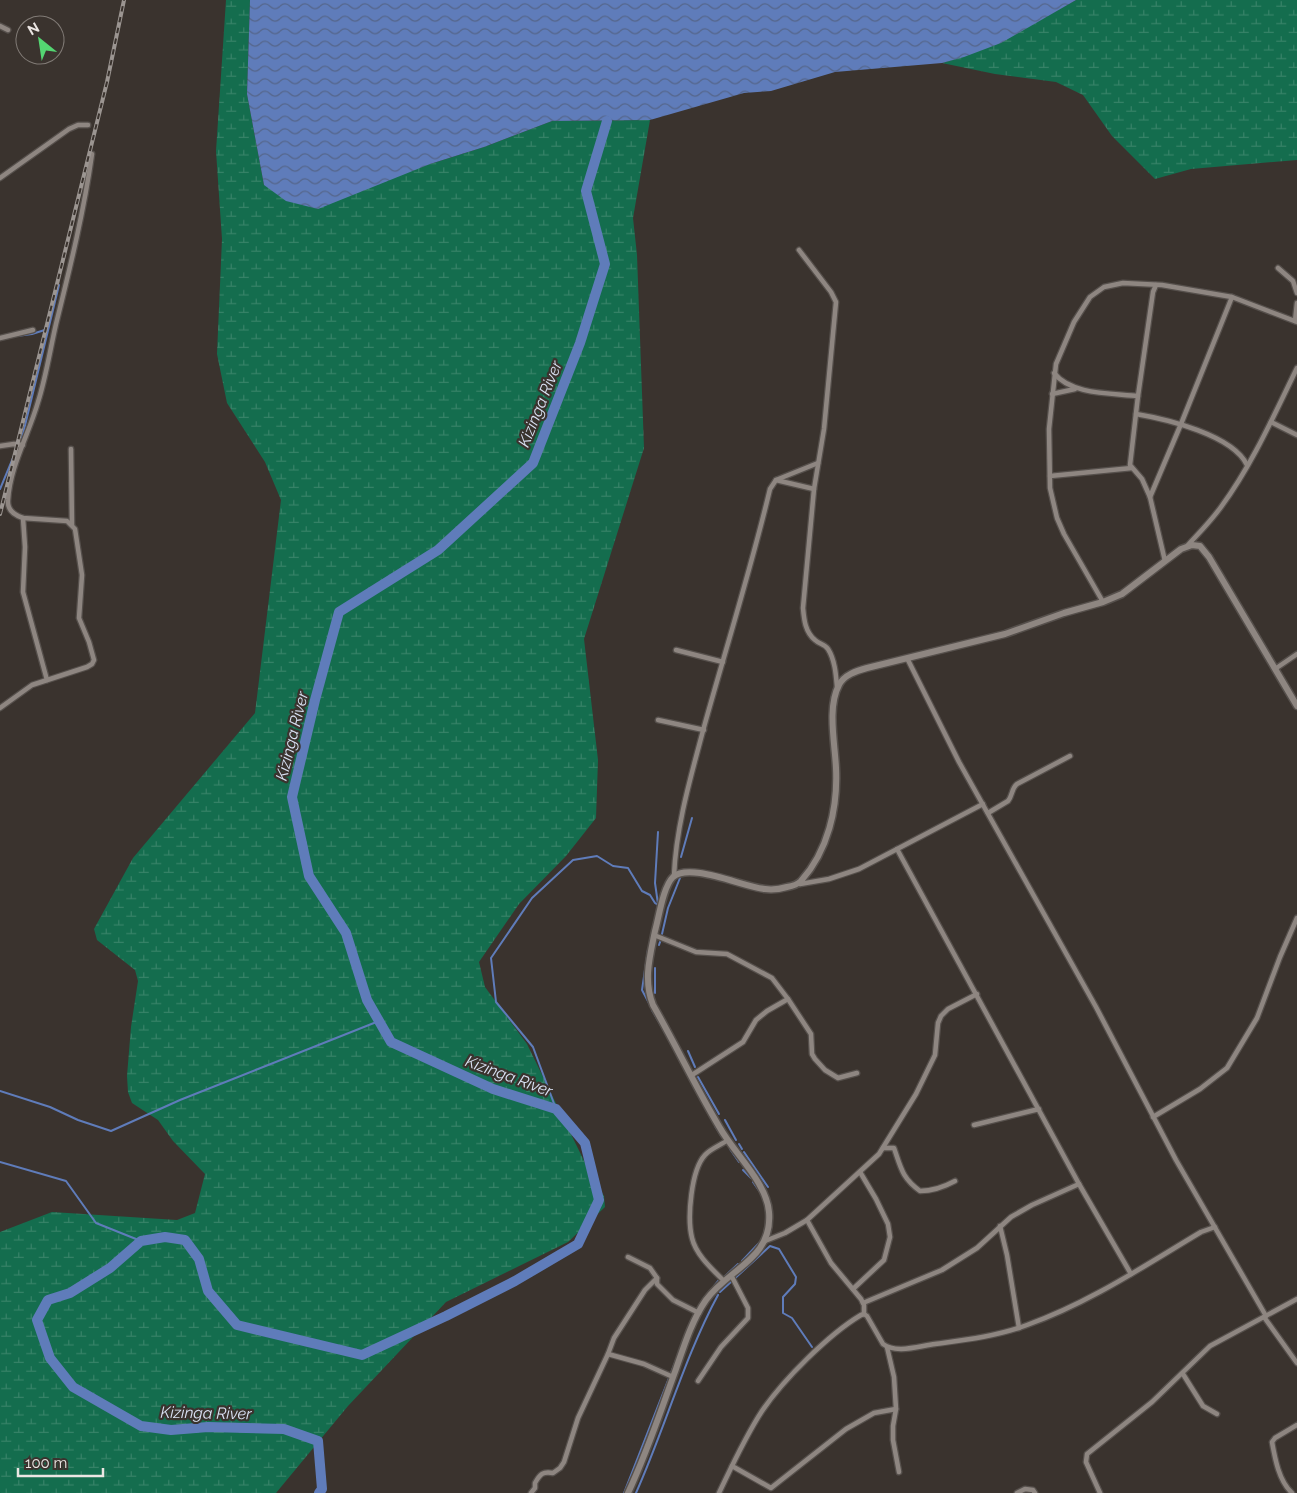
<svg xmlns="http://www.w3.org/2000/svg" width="1297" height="1493" viewBox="0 0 1297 1493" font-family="Raleway,sans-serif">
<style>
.wetland{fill:url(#wetland-marsh)}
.water{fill:url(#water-waves)}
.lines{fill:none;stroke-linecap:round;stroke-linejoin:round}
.stream{stroke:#5f7cba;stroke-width:2}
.river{stroke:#5f7cba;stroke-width:10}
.street-casing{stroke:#56504c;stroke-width:7}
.secondary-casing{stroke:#56504c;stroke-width:9}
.street{stroke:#8e8681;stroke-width:4.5}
.secondary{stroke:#8e8681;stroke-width:6}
.rail-casing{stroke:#9b9591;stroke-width:4}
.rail{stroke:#3a332e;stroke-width:2;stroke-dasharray:5.5;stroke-linecap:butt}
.labels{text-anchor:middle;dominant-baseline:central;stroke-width:4.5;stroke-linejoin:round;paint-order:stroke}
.water-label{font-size:16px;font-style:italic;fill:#dae3f5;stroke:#3a332e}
</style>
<defs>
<pattern id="wetland-marsh" width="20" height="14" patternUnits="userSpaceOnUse" patternTransform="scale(1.25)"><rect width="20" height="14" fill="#146d4e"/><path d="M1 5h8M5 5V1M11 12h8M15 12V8" fill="none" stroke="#368267"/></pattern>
<pattern id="water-waves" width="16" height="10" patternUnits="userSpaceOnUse" patternTransform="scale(1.25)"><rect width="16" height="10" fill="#5f7cba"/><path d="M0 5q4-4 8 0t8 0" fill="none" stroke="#55668b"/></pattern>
</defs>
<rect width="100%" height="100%" fill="#3a332e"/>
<!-- wetland -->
<g class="wetland">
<polygon points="226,0 250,0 247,94 264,185 430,164 484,147 552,121 650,120 633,218 637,255 644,448 584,639 598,760 596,818 566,856 519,904 479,962 485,987 527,1044 589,1171 604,1196 605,1207 568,1242 446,1302 348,1406 276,1493 0,1493 0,1232 52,1212 177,1220 195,1213 205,1174 173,1141 158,1120 132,1103 128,1092 127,1076 131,1027 138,981 135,970 97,940 94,929 133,858 255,713 281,500 265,462 227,403 217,354 222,239 216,151"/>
<path d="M1076 0H1297V160L1191 169 1155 179 1112 136 1083 95 1056 82 995 74 942 63C992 50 1031 25 1076 0Z"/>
</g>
<!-- water -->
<polygon class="water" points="250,0 1076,0 1001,43 964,57 942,63 835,72 771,91 744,93 650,120 552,121 484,147 430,164 318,209 286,201 264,185 247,94"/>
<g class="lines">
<!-- stream -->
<g class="stream">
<polyline points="17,336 32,334 48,329"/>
<polyline points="22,438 59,285"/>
<polyline points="0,489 18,446"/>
<polyline points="658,832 655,883 658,904"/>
<polyline points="681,857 692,818"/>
<polyline points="662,934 668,908 680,878"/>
<polyline points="659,945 660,942"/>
<polyline points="648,950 642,990 650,1005"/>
<polyline points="655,993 655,968"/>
<polyline points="652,1010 667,1036"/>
<polyline points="688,1051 695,1067"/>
<polyline points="698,1077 719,1114"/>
<polyline points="0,1091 50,1107 78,1120 111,1131 180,1100 379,1021"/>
<polyline points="556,1109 533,1047 496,1002 491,958 532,898 573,860 597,856 613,866 628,868 642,891 650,895 655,903 658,905"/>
<polyline points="725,1120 736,1140"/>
<polyline points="715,1126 722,1137"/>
<polyline points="739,1144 742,1149"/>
<polyline points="730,1149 739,1162"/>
<polyline points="744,1152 768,1187"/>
<polyline points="0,1162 66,1181 96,1223 141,1241"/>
<polyline points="743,1170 751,1178"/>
<polyline points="753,1182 760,1192"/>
<polyline points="742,1261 760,1242"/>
<polyline points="724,1277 738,1264"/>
<polyline points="714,1286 718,1281"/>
<polyline points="720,1292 770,1246 779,1249 796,1277 795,1284 783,1297 783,1313 792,1318 812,1347"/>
<polyline points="624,1493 676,1360"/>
<path d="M636 1493C665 1428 685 1356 718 1295"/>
</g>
<!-- river -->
<polyline class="river" points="319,1493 322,1489 318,1441 284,1429 208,1427 171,1430 141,1426 73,1387 50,1358 37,1320 48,1300 70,1293 110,1268 141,1241 165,1237 185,1240 199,1259 208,1291 237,1325 362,1355 446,1316 515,1281 578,1244 599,1200 585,1143 556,1109 493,1089 391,1042 367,1000 346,933 309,876 292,797 315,700 339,612 438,550 533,463 580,343 605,264 586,191 607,121"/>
<defs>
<g id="street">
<polyline points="0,26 8,30"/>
<polyline points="0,178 69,129 78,125 88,125"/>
<path d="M799 250 831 292 836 302 824 429 814 489 803 608C804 619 805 632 815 640 819 644 825 644 828 649 835 660 836 675 837 687"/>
<polyline points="1278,268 1293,281 1297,293"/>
<polyline points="1156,285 1153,292 1138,396 1130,465 1142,479 1150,497 1165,561"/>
<polyline points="1295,321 1297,303"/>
<polyline points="0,338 33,330"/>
<path d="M1054 373C1071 395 1111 393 1138 396"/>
<polyline points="1052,394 1075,389"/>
<path d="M1136 414C1166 419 1233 435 1247 465"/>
<polyline points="1271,422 1297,435"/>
<polyline points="0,446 14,444 23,445"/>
<polyline points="71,449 72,525"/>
<polyline points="1050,476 1132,468"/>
<polyline points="776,480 814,489"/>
<polyline points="1150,497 1181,424 1232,297"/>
<polyline points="23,518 25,547 23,592 47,680"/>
<path d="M1188 545C1199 533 1211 521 1221 507 1252 465 1274 415 1297 368"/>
<polyline points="1103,602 1064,534 1057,518 1050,488 1049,429 1056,364 1074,322 1090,297 1104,287 1123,283 1162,285 1232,297 1297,322"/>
<polyline points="676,650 723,662"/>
<polyline points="907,658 959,762 1096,1007 1176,1160 1266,1316"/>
<polyline points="1275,669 1297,654"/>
<path d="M0 708 32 685 87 667 92 664 94 660 89 642 79 618 82 575 75 529 67 521 23 518C14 515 7 510 8 500 10 466 29 434 38 402 46 377 50 350 56 324 70 268 84 211 92 154"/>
<polyline points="658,720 704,730"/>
<path d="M988 813 1008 801C1013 795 1011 789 1017 784L1070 756"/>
<polyline points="897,849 1079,1184 1131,1274"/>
<path d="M674 876C676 826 691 776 704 727 726 648 751 569 770 489L776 480 818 463"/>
<polyline points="800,884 829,879 859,869 983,804"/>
<polyline points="654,935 696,952 727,954 772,978 788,999 811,1034 812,1054 815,1059 825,1070 838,1078 857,1073"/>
<polyline points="692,1075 743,1042 756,1020 767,1011 788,999"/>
<polyline points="1153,1117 1200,1089 1227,1068 1257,1018 1280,957 1297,918"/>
<polyline points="974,1125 1039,1109"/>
<path d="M883 1148H894C901 1168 902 1178 920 1191 933 1191 944 1187 955 1181"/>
<polyline points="807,1220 831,1263 861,1299 864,1305 864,1314"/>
<polyline points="1000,1226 1007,1255 1019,1328"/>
<polyline points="765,1241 785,1233 807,1220 879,1154 916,1094 935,1055 938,1023 941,1016 948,1009 977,994"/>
<polyline points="628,1257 650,1268 657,1278 657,1284 673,1300 699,1313"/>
<path d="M724 1281C712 1269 696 1255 692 1238 687 1218 691 1170 705 1155 710 1149 721 1145 728 1140"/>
<polyline points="853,1289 884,1260 890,1237 888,1224 876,1199 860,1172"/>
<polyline points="863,1303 942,1270 977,1248 1011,1217 1032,1205 1079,1184"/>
<polyline points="1264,1317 1297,1363"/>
<polyline points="887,1347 894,1377 896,1409 893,1426 893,1440 899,1472"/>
<polyline points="608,1354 644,1364 673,1377"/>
<polyline points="1183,1374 1203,1406 1217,1414"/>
<polyline points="698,1381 721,1347 748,1318 748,1308 731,1275"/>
<polyline points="732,1466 771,1488 846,1429 874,1413 896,1409"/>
<path d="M531 1493 535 1488V1483C540 1474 543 1471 553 1473L560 1468 564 1462 578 1418 608 1354 614 1338 645 1290 657 1278"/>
<path d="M719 1493C732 1466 745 1437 762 1411 783 1380 829 1334 861 1315L864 1314 867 1316 883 1344C896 1354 919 1346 935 1344 965 1340 998 1336 1027 1325 1089 1303 1144 1266 1201 1232L1215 1227"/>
<polyline points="1017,1493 1025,1489 1033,1490 1035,1493"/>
<polyline points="1100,1493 1086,1462 1087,1454 1152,1402 1210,1346 1297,1299"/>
<path d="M1292 1493C1279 1481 1275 1459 1272 1442L1275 1438 1297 1425"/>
</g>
<path id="secondary" d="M628 1493C647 1453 661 1410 676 1369 684 1346 692 1320 706 1300 729 1268 773 1259 769 1212 767 1183 734 1153 720 1128 696 1088 676 1045 653 1005 643 980 650 956 655 931 659 917 663 887 673 877 690 862 743 887 765 889 772 890 780 889 787 887 793 886 797 885 801 881 828 851 838 808 836 768 835 744 827 707 839 685 844 675 856 671 867 668L1005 634 1064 613 1103 602 1122 594 1181 549 1192 545 1200 546 1209 557 1297 706"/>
</defs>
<!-- street casing -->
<use href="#street" class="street-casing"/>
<!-- secondary casing -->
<use href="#secondary" class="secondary-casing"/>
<!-- street -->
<use href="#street" class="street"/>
<!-- secondary -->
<use href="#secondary" class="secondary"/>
<defs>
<polyline id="rail" points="0,514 107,82 124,0"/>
</defs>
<!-- rail casing -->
<use href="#rail" class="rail-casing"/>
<!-- rail -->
<use href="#rail" class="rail"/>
</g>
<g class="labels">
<!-- water labels -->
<g class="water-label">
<text transform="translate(540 404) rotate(-68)">Kizinga River</text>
<text transform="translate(292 736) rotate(-76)">Kizinga River</text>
<text transform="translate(509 1076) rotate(20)">Kizinga River</text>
<text transform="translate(206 1413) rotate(1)">Kizinga River</text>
</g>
</g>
<!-- north arrow -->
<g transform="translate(40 40) rotate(330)"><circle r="24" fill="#3a332e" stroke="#817b76"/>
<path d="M0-4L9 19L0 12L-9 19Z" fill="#54d672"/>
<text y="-8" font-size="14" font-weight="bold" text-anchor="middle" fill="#ebe6e3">N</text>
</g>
<!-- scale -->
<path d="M18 1468v8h85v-8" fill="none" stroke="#ebe6e3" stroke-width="2.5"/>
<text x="25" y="1468" font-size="15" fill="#ebe6e3" stroke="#3a332e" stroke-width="4" paint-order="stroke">100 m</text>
</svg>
